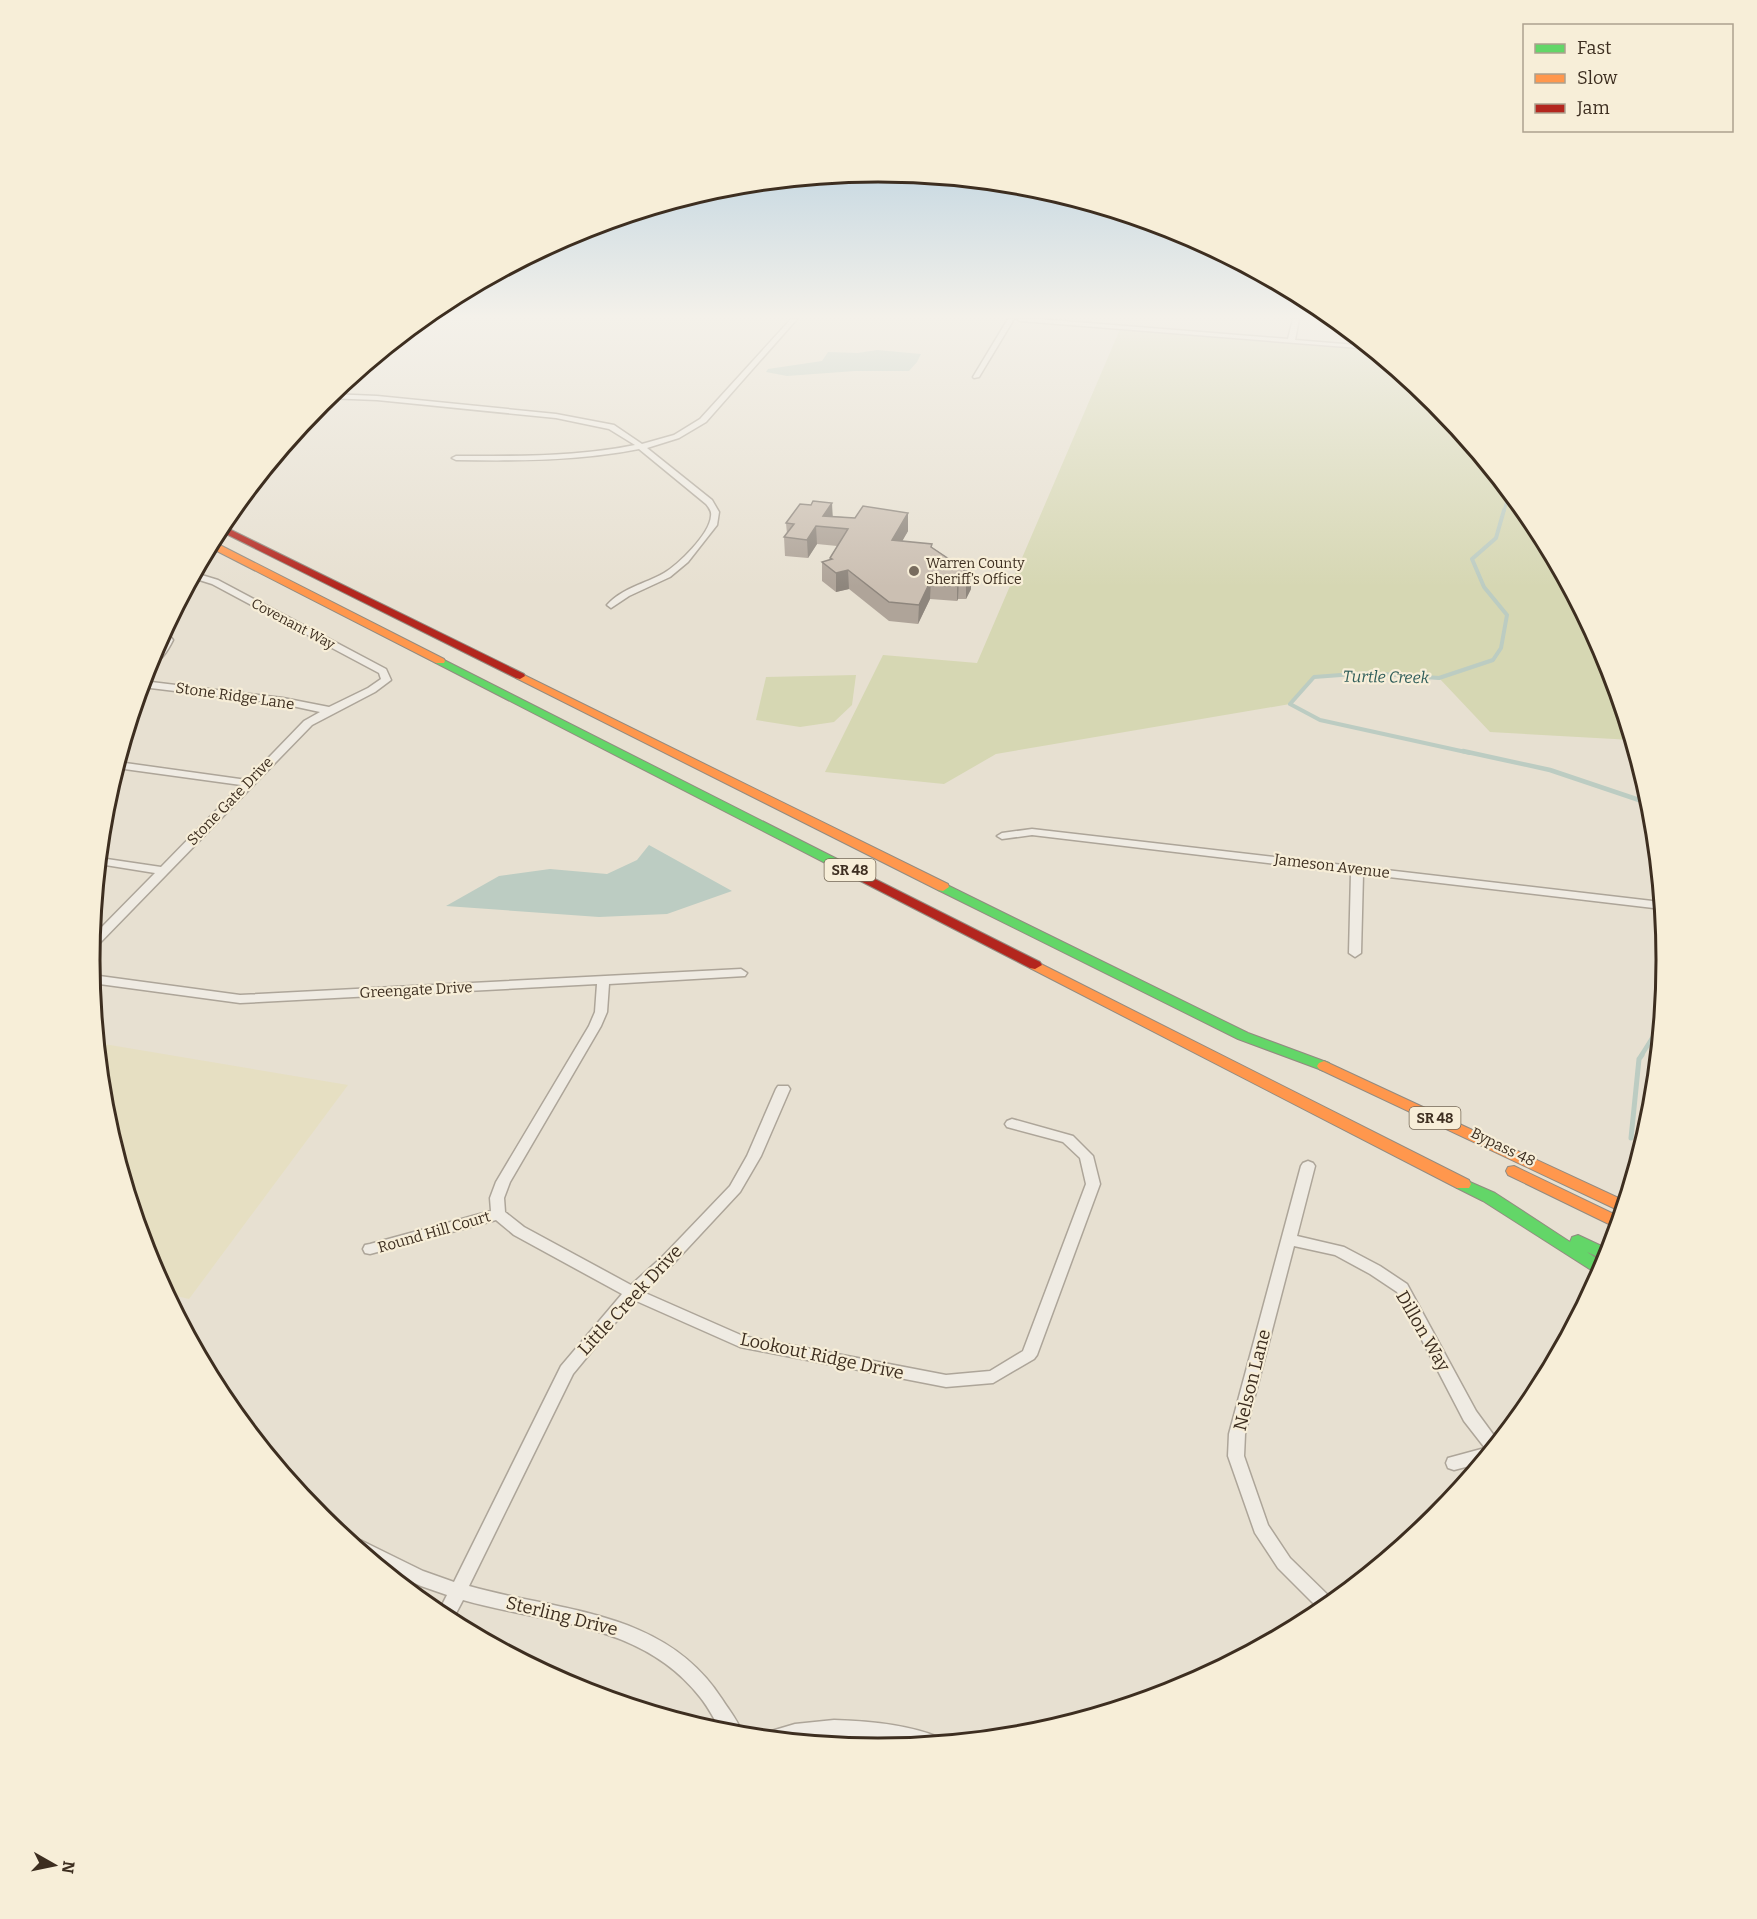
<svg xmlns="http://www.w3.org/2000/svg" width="1757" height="1919" viewBox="0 0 1757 1919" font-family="Bitter,serif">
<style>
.farmland{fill:#e6dfc2}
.green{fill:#d6d7b3}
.water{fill:#bcccc2}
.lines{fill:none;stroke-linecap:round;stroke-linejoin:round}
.stream-far3{stroke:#bcccc2;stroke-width:3}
.stream-far2{stroke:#bcccc2;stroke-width:4}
.stream-far1{stroke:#bcccc2;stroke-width:4.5}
.stream{stroke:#bcccc2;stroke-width:5}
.street-casing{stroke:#ada599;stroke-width:3}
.fast-casing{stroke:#928b80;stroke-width:2}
.slow-casing{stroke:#928b80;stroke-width:2}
.jam-casing{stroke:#928b80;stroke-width:2}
.street{fill:#efebe3;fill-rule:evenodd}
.fast{fill:#63d668;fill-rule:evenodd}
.slow{fill:#ff974d;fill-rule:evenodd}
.jam{fill:#b3261e;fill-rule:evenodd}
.wall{fill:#afa499}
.shaded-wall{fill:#8e867d}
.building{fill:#cbbfb2;stroke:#8e867d;stroke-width:1.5}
.poi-dot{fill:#786c5e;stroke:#f7eed8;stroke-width:2}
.labels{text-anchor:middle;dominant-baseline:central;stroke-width:4.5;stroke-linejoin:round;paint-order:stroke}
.far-poi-label{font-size:14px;fill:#3d2e20;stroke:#f7eed8;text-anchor:start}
.far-street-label{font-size:14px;fill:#3d2e20;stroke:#f7eed8}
.shield{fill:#f7eed8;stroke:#756857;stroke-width:1.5}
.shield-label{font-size:14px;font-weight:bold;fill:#3d2e20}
.street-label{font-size:15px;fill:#3d2e20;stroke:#f7eed8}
.water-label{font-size:16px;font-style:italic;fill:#2f5d5a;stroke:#f7eed8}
.near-street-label{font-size:18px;fill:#3d2e20;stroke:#f7eed8}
.rim{fill:none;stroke:#3d2e20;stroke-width:3}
</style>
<rect width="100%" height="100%" fill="#e7e0d1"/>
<!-- farmland -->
<polygon class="farmland" points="98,1043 348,1085 189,1299 168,1294 150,1261 105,1113"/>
<!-- green -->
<g class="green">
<polygon points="1121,327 1370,348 1436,402 1534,522 1607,658 1632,740 1490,732 1439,678 1368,673 1314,677 1290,704 996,754 944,784 825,772 883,655 977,663"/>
<polygon points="856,675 852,705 834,722 800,727 756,720 766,677"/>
</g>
<!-- water -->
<g class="water">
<polygon points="877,350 921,354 917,362 909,371 855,371 787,376 766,372 768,369 822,361 828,352 858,353"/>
<polygon points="649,845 732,891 667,914 599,917 446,906 499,876 550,869 607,874 637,860"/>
</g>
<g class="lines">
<!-- stream-far3 -->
<polyline class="stream-far3" points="1504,511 1506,504 1518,502"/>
<!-- stream-far2 -->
<polyline class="stream-far2" points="1470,753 1320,720 1290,704 1314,677 1368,673 1439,678 1493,660 1501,648 1507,615 1484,587 1472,559 1496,538 1504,510"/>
<!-- stream-far1 -->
<g class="stream-far1">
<polyline points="1463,751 1550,770 1651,804"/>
<polyline points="1641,1056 1661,1024"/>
</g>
<!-- stream -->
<polyline class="stream" points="1631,1138 1639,1059 1642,1055"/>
<defs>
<g id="street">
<path d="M791 319H797L706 422 679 438 647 448 712 500 719 512 717 525 688 562 670 577 629 596 611 608 607 605C622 588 645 584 664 573 678 565 710 534 711 516 712 511 709 508 706 504L639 449C579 461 517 461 456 460L452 458 456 456C516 456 576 457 635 445L609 429 556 418 377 400 326 398 331 394 377 396 556 414 614 425 642 444 674 435 700 419Z"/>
<polygon points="1008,319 1014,319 979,377 974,378 973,377"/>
<polygon points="1017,319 1038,319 1288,339 1293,319 1299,319 1295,340 1368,346 1372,349 1020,321"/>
<polygon points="195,573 218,580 386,669 391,680 375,692 312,725 95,948 91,949 92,937 155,873 99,864 100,858 161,867 241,785 117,768 118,762 247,780 304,721 320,712 283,704 142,687 143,681 283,698 329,707 368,688 381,679 379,673 212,584 193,578"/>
<path d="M165 630 173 640C167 652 160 663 147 667L150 657 159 650Z"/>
<polygon points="1032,829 1661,902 1662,909 1363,874 1361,953 1355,957 1349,953 1351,873 1032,835 1002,839 997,836 1002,833"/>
<path d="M741 969 747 973 745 976 609 984 607 1012 601 1026 510 1182 504 1198 505 1212 524 1227 631 1285 663 1256 730 1186 747 1156 776 1089 778 1086H788L790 1089 761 1156 740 1192 673 1264 643 1292 743 1336 946 1375 990 1371 1023 1351 1086 1184 1080 1158 1063 1142 1007 1127 1005 1124 1007 1121 1012 1119 1073 1136 1093 1156 1100 1184 1037 1355 1034 1359 993 1383 946 1387 740 1347 634 1300 573 1374 469 1586C561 1612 665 1610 722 1699 729 1710 739 1722 743 1735L722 1732C715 1721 709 1708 700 1697 641 1622 547 1624 463 1600L452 1621 438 1613 447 1595 421 1586 384 1569 350 1541 356 1539 362 1541 423 1571 454 1582 561 1366 622 1294 514 1235 496 1220 370 1254 365 1253 363 1249 365 1245 370 1244 491 1211 490 1198 496 1182 589 1026 595 1012 597 984 240 1003 92 983V975L240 995Z"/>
<polygon points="1308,1161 1313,1163 1315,1166 1297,1236 1344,1247 1380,1266 1407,1284 1476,1411 1498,1441 1481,1463 1454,1470 1448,1468 1446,1463 1448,1458 1485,1448 1464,1421 1397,1292 1370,1274 1335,1255 1294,1246 1245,1434 1244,1456 1268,1525 1290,1558 1334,1601 1321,1611 1278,1568 1255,1533 1228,1456 1229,1434 1301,1166 1303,1163"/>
<path d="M834 1720C868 1721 906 1724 938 1737L940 1742 904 1746 853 1738 834 1737 801 1740 766 1737 768 1732 795 1724Z"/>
</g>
<g id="fast">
<polygon points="440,658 845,863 847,866 841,870 837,869 436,663 436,659"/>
<polygon points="943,883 1248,1033 1329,1063 1331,1066 1324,1071 1319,1069 1238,1039 938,890 937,887"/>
<polygon points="1463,1179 1495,1193 1570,1242 1572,1237 1578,1235 1610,1250 1607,1261 1587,1252 1605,1264 1599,1275 1483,1201 1457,1188 1455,1184 1457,1180"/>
</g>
<g id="slow">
<polygon points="212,541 444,659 445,661 444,663 436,663 209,547"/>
<polygon points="520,673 948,884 949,887 943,891 938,890 516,678 516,674"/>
<polygon points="1035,961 1469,1180 1471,1184 1469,1188 1457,1188 1030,968 1028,965 1030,962"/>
<polygon points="1324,1061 1625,1201 1622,1212 1319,1069 1317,1066 1319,1063"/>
<polygon points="1514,1166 1620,1217 1617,1228 1508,1175 1506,1171 1508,1167"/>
</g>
<g id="jam">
<polygon points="221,525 524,674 525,676 520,679 516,678 218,530"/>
<polygon points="841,862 1040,962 1042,965 1035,969 1030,968 837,869 835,866"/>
</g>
</defs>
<!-- street casing -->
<use href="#street" class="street-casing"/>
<!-- fast casing -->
<use href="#fast" class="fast-casing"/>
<!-- slow casing -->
<use href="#slow" class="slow-casing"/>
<!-- jam casing -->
<use href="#jam" class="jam-casing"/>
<!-- street -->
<use href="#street" class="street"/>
<!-- fast -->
<use href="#fast" class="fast"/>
<!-- slow -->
<use href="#slow" class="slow"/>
<!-- jam -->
<use href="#jam" class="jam"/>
</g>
<!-- wall -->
<polygon class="wall" points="908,513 908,531 902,541 932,544 932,547 965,570 971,589 966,599 958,599 957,601 930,599 918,624 889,621 849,589 836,592 822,581 822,562 830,560 830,558 837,546 817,544 808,558 785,556 784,537 787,534 786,523 833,516 855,518"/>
<!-- shaded-wall -->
<g class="shaded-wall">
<polygon points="832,503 833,521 823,516"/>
<polygon points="908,513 908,531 892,559 892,540"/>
<polygon points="816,526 817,544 808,558 807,540"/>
<polygon points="848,570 849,589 836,592 836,573"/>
<polygon points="971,570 971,589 966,599 966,580"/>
<polygon points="931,580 930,599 918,624 919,605"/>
<polygon points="959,580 958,599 957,601 957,582"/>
</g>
<!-- building -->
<polygon class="building" points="813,501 832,503 823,516 855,518 863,506 908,513 892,540 932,544 931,547 958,565 965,566 964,570 971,570 966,580 959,580 957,582 931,580 919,605 889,602 848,570 836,573 822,562 832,559 830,558 848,529 816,526 807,540 784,537 794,524 786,523 800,504 811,505"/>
<!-- sky -->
<linearGradient id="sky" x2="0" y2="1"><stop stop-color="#96bed9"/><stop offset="0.54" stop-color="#f4f1ea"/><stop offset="1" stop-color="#f4f1ea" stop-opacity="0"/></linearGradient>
<rect width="1757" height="587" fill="url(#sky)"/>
<!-- markers -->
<circle class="poi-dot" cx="914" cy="571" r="6"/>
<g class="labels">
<!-- far-poi labels -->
<g class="far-poi-label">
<text x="926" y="563">Warren County<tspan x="926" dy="16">Sheriff’s Office</tspan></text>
</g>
<!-- far-street labels -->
<g class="far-street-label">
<text transform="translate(293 624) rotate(28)">Covenant Way</text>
</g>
<!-- shield labels -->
<g class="shield">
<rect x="824.5" y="859" width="51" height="22" rx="4.5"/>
<rect x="1409.5" y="1107" width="51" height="22" rx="4.5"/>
</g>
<g class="shield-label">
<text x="850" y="870">SR 48</text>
<text x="1435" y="1118">SR 48</text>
</g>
<!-- street labels -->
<g class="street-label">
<text transform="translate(235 696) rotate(8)">Stone Ridge Lane</text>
<text transform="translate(230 801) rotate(-46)">Stone Gate Drive</text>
<text transform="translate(1332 866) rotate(7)">Jameson Avenue</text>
<text transform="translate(416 990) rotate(-3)">Greengate Drive</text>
<text transform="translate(1503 1147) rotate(26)">Bypass 48</text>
<text transform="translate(434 1232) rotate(-16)">Round Hill Court</text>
</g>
<!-- water labels -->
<g class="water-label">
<text transform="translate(1386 677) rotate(1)">Turtle Creek</text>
</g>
<!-- near-street labels -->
<g class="near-street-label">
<text transform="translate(630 1300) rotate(-47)">Little Creek Drive</text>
<text transform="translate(1423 1331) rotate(60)">Dillon Way</text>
<text transform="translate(822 1356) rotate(12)">Lookout Ridge Drive</text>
<text transform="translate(1252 1380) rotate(-76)">Nelson Lane</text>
<text transform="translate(562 1616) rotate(14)">Sterling Drive</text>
</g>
</g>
<!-- crop -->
<path d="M0 0H1757V1919H0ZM100 960a778 778 0 1 1 1556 0a778 778 0 1 1-1556 0Z" fill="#f7eed8" fill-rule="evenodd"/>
<path class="rim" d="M100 960a778 778 0 1 1 1556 0a778 778 0 1 1-1556 0Z"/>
<!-- legend -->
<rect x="1523" y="24" width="210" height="108" fill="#f7eed8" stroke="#ada18e" stroke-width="1.5"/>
<rect x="1535" y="44" width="30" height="9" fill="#63d668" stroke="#ada18e" stroke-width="1.5"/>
<text x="1577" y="54" font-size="18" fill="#3d2e20">Fast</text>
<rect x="1535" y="74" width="30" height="9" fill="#ff974d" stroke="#ada18e" stroke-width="1.5"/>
<text x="1577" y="84" font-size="18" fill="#3d2e20">Slow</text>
<rect x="1535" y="104" width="30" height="9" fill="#b3261e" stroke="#ada18e" stroke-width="1.5"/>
<text x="1577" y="114" font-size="18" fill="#3d2e20">Jam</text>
<!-- north arrow -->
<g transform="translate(54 1865) rotate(99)" stroke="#f7eed8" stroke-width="4.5" paint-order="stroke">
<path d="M0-4.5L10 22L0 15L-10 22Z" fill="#3d2e20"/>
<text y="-9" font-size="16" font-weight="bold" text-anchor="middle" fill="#3d2e20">N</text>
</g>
</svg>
